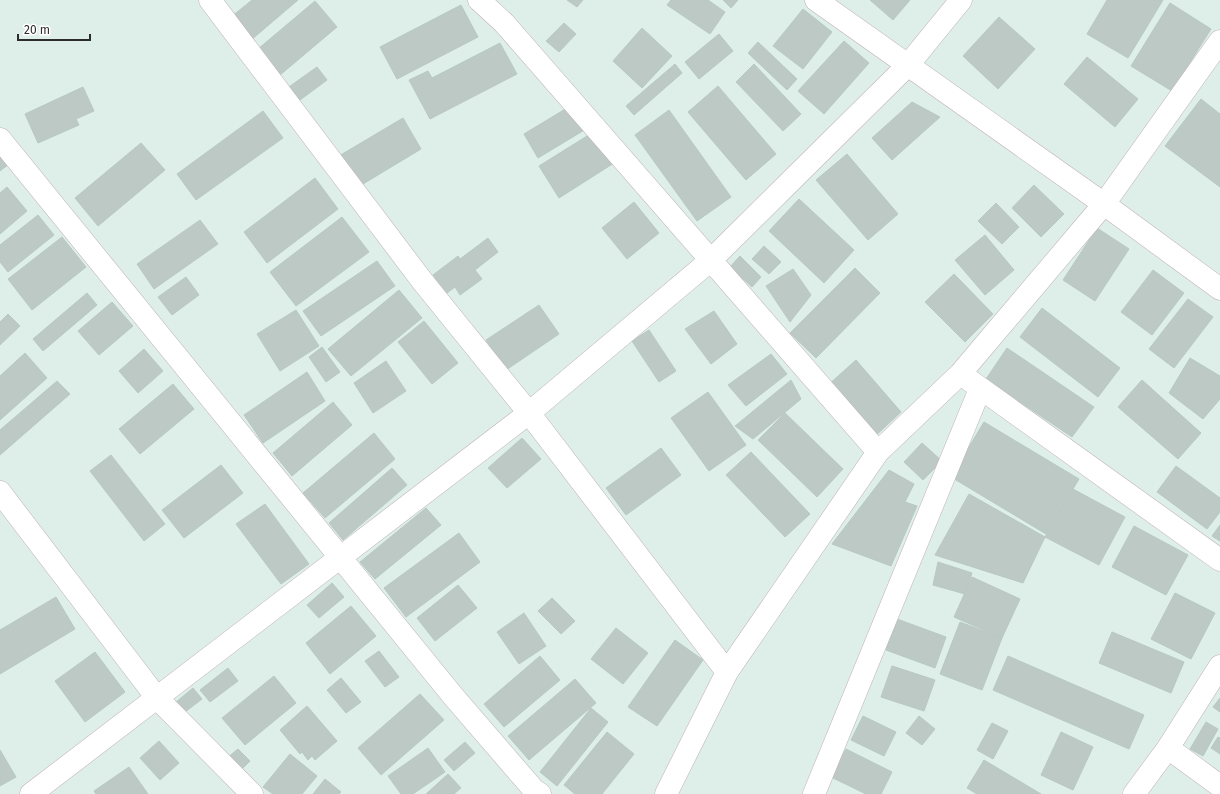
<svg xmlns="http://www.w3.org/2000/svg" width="1220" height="794" viewBox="0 0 1220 794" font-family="'Fira Sans',sans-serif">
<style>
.building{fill:#bdc9c5;stroke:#b7c9c5}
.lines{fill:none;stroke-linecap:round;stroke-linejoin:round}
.street-casing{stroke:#c0b2b3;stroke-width:23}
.secondary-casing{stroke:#c0b2b3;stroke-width:23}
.street{stroke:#fff;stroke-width:22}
.secondary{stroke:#fff;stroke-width:22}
</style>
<rect width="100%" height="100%" fill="#deeee8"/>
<!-- building -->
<g class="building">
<polygon points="252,0 298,0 251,40 231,17"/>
<polygon points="567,0 583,0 577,7"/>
<polygon points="671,0 708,0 725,12 710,34 667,5"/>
<polygon points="723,0 738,0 731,8"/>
<polygon points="870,0 910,0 893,20"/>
<polygon points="1107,0 1163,0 1128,58 1087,34"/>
<polygon points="315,1 337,27 280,75 258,49"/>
<polygon points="1170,3 1211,29 1172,91 1131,66"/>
<polygon points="461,5 478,37 397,79 380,47"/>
<polygon points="803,9 832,32 803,69 773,46"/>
<polygon points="999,17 1035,49 998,89 963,56"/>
<polygon points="564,23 576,34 559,52 546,41"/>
<polygon points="642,28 672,56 642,88 613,61"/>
<polygon points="719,34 733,51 699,79 685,62"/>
<polygon points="844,41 869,63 824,114 798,91"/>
<polygon points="758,42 797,79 787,90 748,53"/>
<polygon points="500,43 517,74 430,119 409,80 428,71 432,78"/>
<polygon points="1087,57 1138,99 1115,127 1064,84"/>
<polygon points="675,64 682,73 634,115 626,106"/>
<polygon points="754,64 801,114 783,131 736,82"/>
<polygon points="317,67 327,80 296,103 286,89"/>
<polygon points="718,86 776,154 746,180 688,112"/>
<polygon points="83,87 94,111 76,119 79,125 38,143 25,114"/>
<polygon points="1201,99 1220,114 1220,187 1165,146"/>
<polygon points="912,102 940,117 892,160 872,138"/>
<polygon points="572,105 586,129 538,158 524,134"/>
<polygon points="669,110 731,197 697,221 635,135"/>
<polygon points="263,111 283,138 196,200 177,174"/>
<polygon points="403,118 421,149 358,187 339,156"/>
<polygon points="587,136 601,143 614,163 559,198 539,166"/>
<polygon points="141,143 165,170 98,226 75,198"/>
<polygon points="0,154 9,164 0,171"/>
<polygon points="847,154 898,214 868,240 816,180"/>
<polygon points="315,178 338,209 267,263 244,232"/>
<polygon points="1034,185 1064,214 1041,237 1012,208"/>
<polygon points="7,187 27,211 0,234 0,193"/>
<polygon points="799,199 854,250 824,283 769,231"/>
<polygon points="634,202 659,233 627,259 602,228"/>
<polygon points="996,203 1019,227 1002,244 978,221"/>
<polygon points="38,215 54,235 8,272 0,262 0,245"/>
<polygon points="342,217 369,252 296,306 270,272"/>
<polygon points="200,220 218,244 154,289 137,264"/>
<polygon points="1097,228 1129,249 1095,301 1063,280"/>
<polygon points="985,235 1014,270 985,295 955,260"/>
<polygon points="62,237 86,267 32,310 8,279"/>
<polygon points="488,238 498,252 475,270 482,279 460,295 455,287 447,293 433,275 458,256 460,259"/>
<polygon points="764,246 781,262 769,274 752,259"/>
<polygon points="740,256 761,277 752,287 730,267"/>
<polygon points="377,261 395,286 321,336 303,311"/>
<polygon points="855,268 880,293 816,358 790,333"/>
<polygon points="793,269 811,295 790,322 766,286"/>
<polygon points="1153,270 1184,293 1152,335 1121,312"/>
<polygon points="954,274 993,314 965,342 925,302"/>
<polygon points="186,277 199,295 172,315 158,297"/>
<polygon points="399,290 422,318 351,376 328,349"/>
<polygon points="87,293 97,305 43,351 33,339"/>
<polygon points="1188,299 1213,317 1174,368 1149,349"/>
<polygon points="112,302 133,326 99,355 78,331"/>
<polygon points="539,305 559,334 506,370 486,340"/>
<polygon points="1042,308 1120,368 1098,397 1020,337"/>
<polygon points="296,310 319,346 280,371 257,334"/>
<polygon points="714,311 737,344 711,364 685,329"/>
<polygon points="8,314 20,326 0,345 0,322"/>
<polygon points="424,321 458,363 432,384 398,342"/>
<polygon points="649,330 676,371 659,382 632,341"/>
<polygon points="322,347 340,372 326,382 309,357"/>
<polygon points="1007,348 1094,407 1072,437 986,379"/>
<polygon points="144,349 163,371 138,393 119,371"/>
<polygon points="25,353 47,378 0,420 0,376"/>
<polygon points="771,354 787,374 746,406 728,385"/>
<polygon points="1190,358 1220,376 1220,399 1203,419 1169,393"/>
<polygon points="856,360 901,412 873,438 827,386"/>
<polygon points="386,361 406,391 373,413 354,383"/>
<polygon points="307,372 325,401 263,443 244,415"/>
<polygon points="791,380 801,399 753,439 735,426"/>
<polygon points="1142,380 1201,433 1178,459 1118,407"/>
<polygon points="57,381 70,394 0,455 0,430"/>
<polygon points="173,384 194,409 140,454 119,429"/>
<polygon points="708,392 746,445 709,471 671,418"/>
<polygon points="333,402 352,425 292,476 273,453"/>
<polygon points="785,413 843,469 817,497 758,440"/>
<polygon points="984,422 1079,479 1046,534 951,477"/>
<polygon points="374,433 395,459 325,518 303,493"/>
<polygon points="522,438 541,459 507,488 488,468"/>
<polygon points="922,443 942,461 923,480 904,462"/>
<polygon points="661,448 681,475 626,515 606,488"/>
<polygon points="751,452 810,514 785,537 726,475"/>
<polygon points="111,455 165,524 144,541 90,471"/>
<polygon points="221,465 243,493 184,538 162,510"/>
<polygon points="1176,466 1220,498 1220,512 1207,529 1157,492"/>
<polygon points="392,468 407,485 343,540 329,523"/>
<polygon points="889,470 914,484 905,502 917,506 891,566 832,544"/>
<polygon points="1073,489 1125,517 1099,565 1045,537"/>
<polygon points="969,494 1045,537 1023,583 935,555"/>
<polygon points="265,504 309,564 281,584 236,524"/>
<polygon points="426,508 441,525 375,579 360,562"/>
<polygon points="1220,525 1220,541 1212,536"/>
<polygon points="1134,526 1188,555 1166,595 1112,567"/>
<polygon points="459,533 480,562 406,617 384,588"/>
<polygon points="938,562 972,573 965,594 933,585"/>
<polygon points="972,577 1020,599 1002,638 954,617"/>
<polygon points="332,583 344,597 319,618 307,605"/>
<polygon points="458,585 477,608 435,641 417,618"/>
<polygon points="1175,593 1215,613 1191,659 1151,639"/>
<polygon points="56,597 75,629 0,674 0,630"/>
<polygon points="552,598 575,621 561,634 538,611"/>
<polygon points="351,606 376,636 330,674 306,643"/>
<polygon points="524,613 546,646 519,664 497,632"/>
<polygon points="897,619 946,637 935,668 886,650"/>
<polygon points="960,622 1002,638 982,690 940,674"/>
<polygon points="616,628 648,653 623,684 591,659"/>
<polygon points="1112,632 1184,662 1171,693 1099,663"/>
<polygon points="675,640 703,660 657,726 628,707"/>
<polygon points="379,651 399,677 385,687 365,661"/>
<polygon points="95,652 125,692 85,722 55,681"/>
<polygon points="540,656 560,680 504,727 484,704"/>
<polygon points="1008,656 1144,715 1129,749 993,690"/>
<polygon points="892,666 935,680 924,711 881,697"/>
<polygon points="228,668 238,681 210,702 200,690"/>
<polygon points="274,676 296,703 245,745 222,718"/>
<polygon points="341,678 361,702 346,713 327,690"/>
<polygon points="575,679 596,703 529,760 508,736"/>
<polygon points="193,688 202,699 185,712 176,702"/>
<polygon points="420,694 444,720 381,775 358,748"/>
<polygon points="1220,698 1220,712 1213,707"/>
<polygon points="307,706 337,741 315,760 312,756 308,760 302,752 300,754 280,730"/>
<polygon points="591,708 608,722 557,786 540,772"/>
<polygon points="863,716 896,732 884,756 851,740"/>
<polygon points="919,716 935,729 922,745 906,733"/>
<polygon points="1206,722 1218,729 1203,756 1190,749"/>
<polygon points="992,723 1008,731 993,759 977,750"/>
<polygon points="607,732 634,754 602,794 575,794 564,785"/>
<polygon points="1061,732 1093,747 1073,790 1041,775"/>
<polygon points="1218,737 1220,738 1220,754 1211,748"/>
<polygon points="159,741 179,763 160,780 140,758"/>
<polygon points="465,742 475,753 454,771 444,760"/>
<polygon points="428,748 445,772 413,794 401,794 388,776"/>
<polygon points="238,749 250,761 240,771 227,758"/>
<polygon points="846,749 892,772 881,794 866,794 831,777"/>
<polygon points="0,750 16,777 0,786"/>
<polygon points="290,754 317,776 302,794 273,794 263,787"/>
<polygon points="984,760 1041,794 977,794 967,788"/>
<polygon points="129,767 148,794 96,794 94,791"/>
<polygon points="448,774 461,788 454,794 426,794"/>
<polygon points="325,779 341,792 339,794 313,794"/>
</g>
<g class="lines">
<defs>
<g id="street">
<polyline points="210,0 423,282 529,413 727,672"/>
<polyline points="479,0 504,23 878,452"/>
<polyline points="0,139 453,696 534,790 540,794"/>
<polyline points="969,380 1220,560"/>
<polyline points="0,492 157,698 252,794"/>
<polyline points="1168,748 1220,786"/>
<polyline points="31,794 529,413 711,260 908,65 961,0"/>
<polyline points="666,794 727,672 878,452 960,374 1104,204 1220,41"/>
<polyline points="814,794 980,389"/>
<polyline points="1134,794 1168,748 1220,666"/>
</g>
<polyline id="secondary" points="816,0 1104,204 1220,289"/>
</defs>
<!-- street casing -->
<use href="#street" class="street-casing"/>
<!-- secondary casing -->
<use href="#secondary" class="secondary-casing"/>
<!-- street -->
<use href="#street" class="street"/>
<!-- secondary -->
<use href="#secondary" class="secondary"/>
</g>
<!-- scale -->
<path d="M18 34v6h72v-6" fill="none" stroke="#2c2c2c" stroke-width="2"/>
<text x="24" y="34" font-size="12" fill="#2c2c2c" stroke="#ffffff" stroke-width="3" paint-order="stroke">20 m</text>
</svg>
